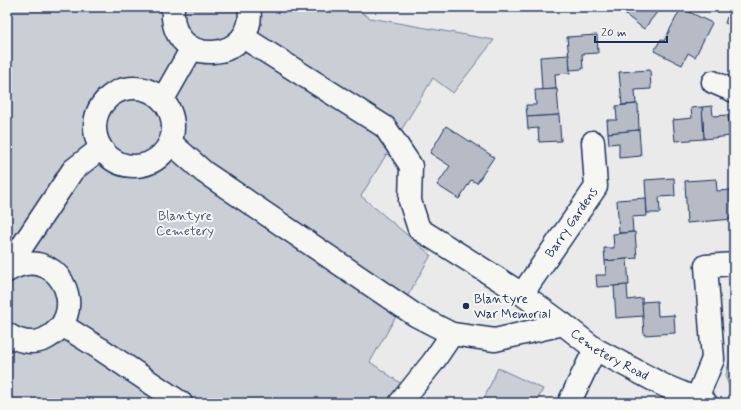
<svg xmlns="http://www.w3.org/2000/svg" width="741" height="410" viewBox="0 0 741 410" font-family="Mynerve,sans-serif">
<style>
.green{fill:#caced5;stroke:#727e9a}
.building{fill:#b6bbc6;stroke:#1b2f5e}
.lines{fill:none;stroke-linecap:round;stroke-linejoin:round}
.minor-casing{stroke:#1b2f5e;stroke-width:25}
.minor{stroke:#f6f6f2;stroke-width:22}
.poi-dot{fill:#1b2f5e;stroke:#f6f6f2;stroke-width:1.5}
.labels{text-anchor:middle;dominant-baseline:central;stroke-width:4;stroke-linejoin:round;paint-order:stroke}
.park-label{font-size:13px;fill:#47577c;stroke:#f6f6f2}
.street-label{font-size:13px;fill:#1b2f5e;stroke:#f6f6f2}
.poi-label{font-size:13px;fill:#1b2f5e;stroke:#f6f6f2;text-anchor:start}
</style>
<rect width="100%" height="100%" fill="#e9eae9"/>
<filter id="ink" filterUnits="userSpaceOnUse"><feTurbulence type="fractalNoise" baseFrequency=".025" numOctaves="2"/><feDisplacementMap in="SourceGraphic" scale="8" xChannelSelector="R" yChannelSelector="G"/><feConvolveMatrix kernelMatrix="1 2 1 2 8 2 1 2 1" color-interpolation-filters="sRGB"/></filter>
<g filter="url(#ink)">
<!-- green -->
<g class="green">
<polygon points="7,7 353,7 370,18 494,40 453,93 433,78 361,196 431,255 370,362 429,403 7,403"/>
<polygon points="734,304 734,391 730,388 726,378 727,369 730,360 729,305"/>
<polygon points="498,368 543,389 536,403 482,403"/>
</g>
<!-- building -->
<g class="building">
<polygon points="620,7 661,7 644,29 618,9"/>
<polygon points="681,8 712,23 695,57 688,53 682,65 654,51 661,39 664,41"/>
<polygon points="727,17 734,20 734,35 730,34 733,26 725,23"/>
<polygon points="597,35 598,53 582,54 583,69 570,70 567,37"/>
<polygon points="569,55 570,73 555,74 556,89 542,90 540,57"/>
<polygon points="650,70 651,89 635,90 636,104 622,105 619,72"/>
<polygon points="557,89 559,115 527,117 526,105 536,105 535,90"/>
<polygon points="638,104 639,130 608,133 607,120 617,120 616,106"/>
<polygon points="712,106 713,116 728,115 730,136 704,139 702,107"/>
<polygon points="702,107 704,139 675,141 673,120 692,118 691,108"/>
<polygon points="734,114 734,147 731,147 728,115"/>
<polygon points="559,115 561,141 539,142 538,128 528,129 527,117"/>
<polygon points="446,126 494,157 477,183 471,180 459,199 437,185 450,166 430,153"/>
<polygon points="639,130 641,156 619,158 619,143 609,144 608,133"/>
<polygon points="674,178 675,196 659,197 660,213 647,213 645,180"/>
<polygon points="716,179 717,191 731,190 733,219 687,223 685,181"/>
<polygon points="646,198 647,216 632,217 633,232 619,233 617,200"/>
<polygon points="635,232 637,258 605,261 604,248 614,248 613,234"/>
<polygon points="627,259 629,285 597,287 596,275 606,275 605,261"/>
<polygon points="627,285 628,300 642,298 643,316 616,318 614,286"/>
<polygon points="657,301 658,316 674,315 675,333 644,335 642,302"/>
</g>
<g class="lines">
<defs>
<g id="minor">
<path d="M173 7C168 72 259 62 249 7"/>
<path id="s1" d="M243 37 385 127 411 166 410 201 419 229 522 294 563 324 595 349 663 385 706 403"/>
<polyline points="713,82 734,91"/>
<circle cx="134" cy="127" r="39"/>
<polyline points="162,99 167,92 192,48"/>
<polyline points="170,142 204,172 415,315 452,334 495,340 563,324"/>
<polyline points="18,265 21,248 73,170 101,148"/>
<path d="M7 271C11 269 14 267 18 266 63 250 90 317 45 339 32 345 18 341 7 334"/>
<path id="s2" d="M522 294 596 187 593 142"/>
<polyline points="62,325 99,348 181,403"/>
<polyline points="697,398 713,359 706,266 734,264"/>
<polyline points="400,403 433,362 452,334"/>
<polyline points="569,403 595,349"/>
</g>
</defs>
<!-- minor casing -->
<use href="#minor" class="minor-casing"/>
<!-- minor -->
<use href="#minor" class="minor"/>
</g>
</g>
<!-- markers -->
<circle class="poi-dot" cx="466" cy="306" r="4"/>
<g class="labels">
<!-- park labels -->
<g class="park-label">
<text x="185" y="216">Blantyre<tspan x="185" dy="15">Cemetery</tspan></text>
</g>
<!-- street labels -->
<g class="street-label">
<text stroke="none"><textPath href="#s2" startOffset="87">Barry Gardens</textPath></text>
<text stroke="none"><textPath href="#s1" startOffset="508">Cemetery Road</textPath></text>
</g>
<!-- poi labels -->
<g class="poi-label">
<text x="474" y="299">Blantyre<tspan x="474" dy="15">War Memorial</tspan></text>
</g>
</g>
<!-- margin -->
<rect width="741" height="410" fill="none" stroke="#f6f6f2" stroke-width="24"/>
<rect x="12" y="12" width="717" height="386" fill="none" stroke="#1b2f5e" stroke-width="1.5" filter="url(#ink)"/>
<!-- scale -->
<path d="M595 36v6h72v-6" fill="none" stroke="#1b2f5e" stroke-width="2"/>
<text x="601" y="36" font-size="12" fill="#1b2f5e" stroke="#f6f6f2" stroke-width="3" paint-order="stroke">20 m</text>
</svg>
